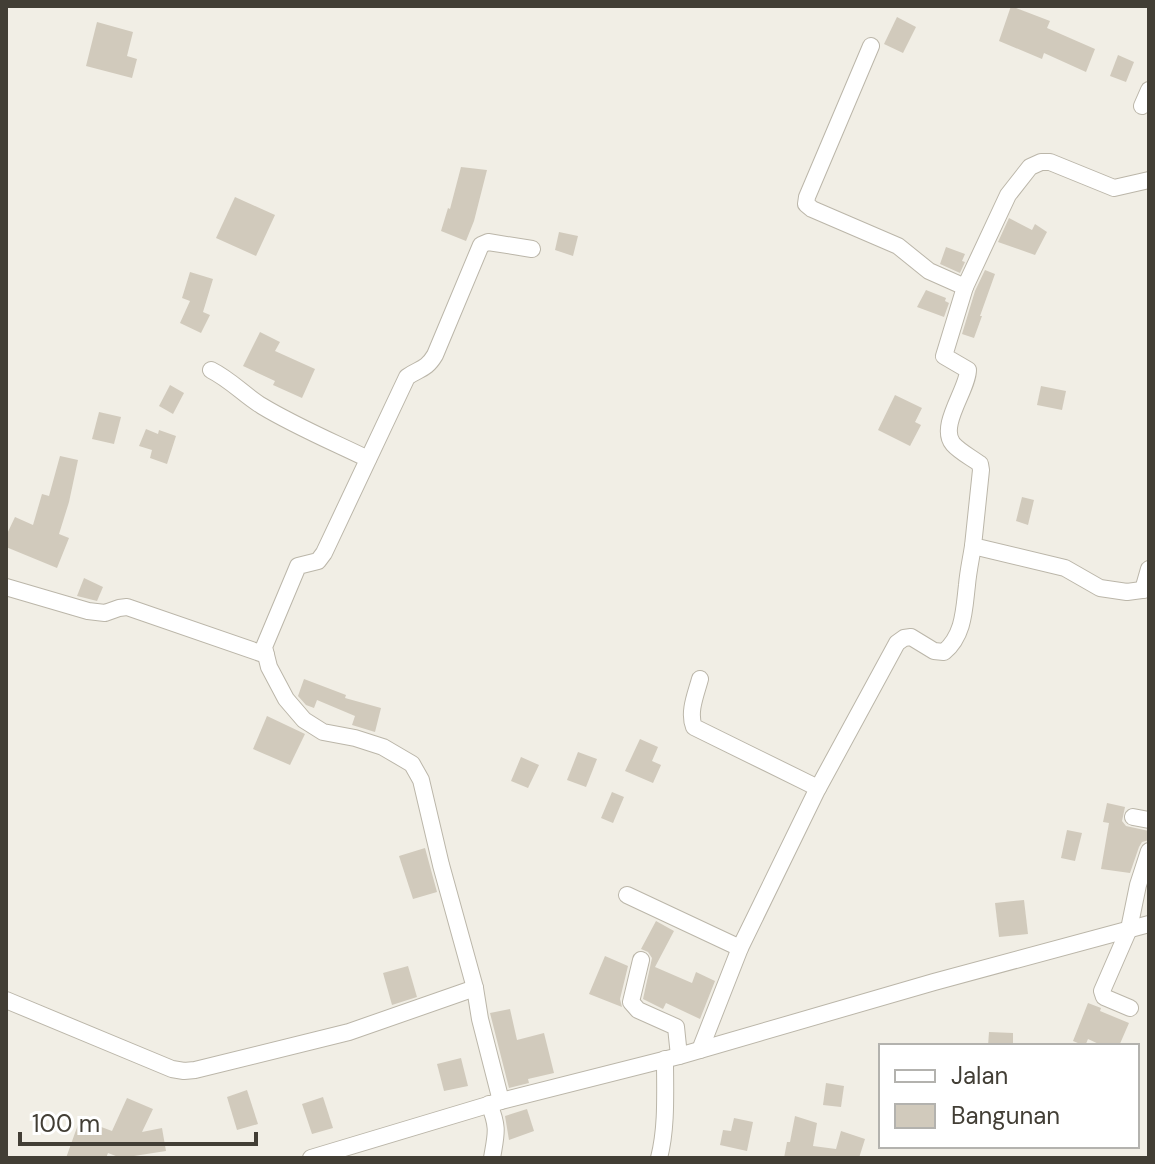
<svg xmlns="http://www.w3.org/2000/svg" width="1155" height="1164" viewBox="0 0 1155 1164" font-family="'DM Sans',sans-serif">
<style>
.building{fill:#d1cabc}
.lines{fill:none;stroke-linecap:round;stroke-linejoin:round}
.street-casing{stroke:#bbb6a9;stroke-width:18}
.street{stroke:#fff;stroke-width:16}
</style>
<rect width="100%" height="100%" fill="#f1eee5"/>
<!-- building -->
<g class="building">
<polygon points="1011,6 1050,21 1047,28 1095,49 1086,72 1044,53 1042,59 999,41"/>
<polygon points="897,17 916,27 903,53 884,44"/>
<polygon points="97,22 133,32 127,56 137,59 132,78 86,66"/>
<polygon points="1118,55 1134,62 1126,82 1110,76"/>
<polygon points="461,167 487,170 474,221 466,241 441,231 448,208 450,209"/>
<polygon points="235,197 275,215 256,256 216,238"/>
<polygon points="1009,218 1032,230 1035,224 1047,232 1035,255 998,242"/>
<polygon points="559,232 578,236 573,256 555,250"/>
<polygon points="946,247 965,254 962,261 965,262 960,273 940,264"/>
<polygon points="985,270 995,274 980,316 982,316 974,338 962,334 975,291"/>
<polygon points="190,272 213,279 203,312 210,315 201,333 180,323 190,301 182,298"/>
<polygon points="926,290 946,298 945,301 949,303 944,317 917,307"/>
<polygon points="260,332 280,342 275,351 315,369 302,398 273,385 275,381 243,366"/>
<polygon points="170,385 184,393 173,414 159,406"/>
<polygon points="1041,386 1066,391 1062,410 1037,405"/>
<polygon points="895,395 922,408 915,422 921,425 910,446 878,430"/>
<polygon points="99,412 121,417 114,444 92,439"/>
<polygon points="146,429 158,434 159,430 176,436 167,464 150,458 152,450 139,446"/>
<polygon points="60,456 78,460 69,502 59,534 69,538 57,568 6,547 6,536 15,517 33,525 42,494 49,496"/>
<polygon points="1022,497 1034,500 1028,525 1016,521"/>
<polygon points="84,578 103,587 97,601 77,596"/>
<polygon points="304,679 346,695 345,698 381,708 375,732 352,725 355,716 317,700 314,708 306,705 298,696"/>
<polygon points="267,716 305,734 290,765 253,749"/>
<polygon points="640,739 658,747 652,761 661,765 653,783 625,771"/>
<polygon points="578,752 597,759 586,787 567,780"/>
<polygon points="521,757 539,765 528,788 511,781"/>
<polygon points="612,792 624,797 613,823 601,818"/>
<polygon points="1107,803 1125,807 1122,821 1126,826 1149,831 1149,840 1142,842 1139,847 1130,873 1101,869 1109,823 1103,822"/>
<polygon points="1067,830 1082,833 1075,861 1061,858"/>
<polygon points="425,848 437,892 413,899 399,856"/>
<polygon points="1024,900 1028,934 999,937 995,903"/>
<polygon points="656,921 674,931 655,967 692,983 696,972 715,981 700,1019 666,1003 663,1009 643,999 652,958 648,952 641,949"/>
<polygon points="605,956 628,966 620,999 622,1007 589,994"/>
<polygon points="408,966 417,997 392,1005 383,973"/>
<polygon points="1088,1003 1101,1008 1100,1011 1129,1023 1119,1046 1103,1046 1088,1039 1085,1046 1073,1041"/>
<polygon points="510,1009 517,1040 544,1033 554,1073 528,1079 529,1083 509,1088 490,1013"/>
<polygon points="989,1032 1013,1033 1013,1046 988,1046"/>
<polygon points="461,1058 468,1086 444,1091 437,1064"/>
<polygon points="826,1083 844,1086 841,1107 823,1105"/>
<polygon points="247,1090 258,1124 237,1130 227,1097"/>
<polygon points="323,1097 333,1128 312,1134 302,1104"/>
<polygon points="127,1098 153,1109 142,1132 162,1128 166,1151 134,1156 133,1158 121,1158 108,1153 106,1158 66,1158 80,1119 112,1131"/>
<polygon points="527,1109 534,1131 509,1140 505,1116"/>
<polygon points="795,1116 817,1123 813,1146 836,1149 841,1131 865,1139 859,1158 784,1158 787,1142 790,1142"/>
<polygon points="734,1118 753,1122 747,1151 720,1145 723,1130 731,1131"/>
</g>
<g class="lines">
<defs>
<g id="street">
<polyline points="871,46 807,197 806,204 812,209 898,246 929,271 965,287"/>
<polyline points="1142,106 1149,90"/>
<path d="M1149 180 1114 188 1050 162H1041L1030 167 1008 195 965 287 944 356 968 370C968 389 938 426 953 444 960 452 972 458 980 464L981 470 973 546 1065 568 1100 588 1127 592 1149 589"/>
<path d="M211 370C231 380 244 395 262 406 295 426 333 442 368 459"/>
<polyline points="6,587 88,611 105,613 119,608 127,607 266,655"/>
<polyline points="1143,590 1149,569"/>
<path d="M700 679C696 694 688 712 694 727L818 788"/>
<polyline points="1133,817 1149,820"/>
<polyline points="627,895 740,948"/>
<polyline points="641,960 631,1002 638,1010 676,1027 679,1056"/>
<polyline points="6,1000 172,1069 184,1071 195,1070 349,1032 475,988"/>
<polyline points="1130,1008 1104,997 1102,991 1129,929 1138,885 1149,851"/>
<path d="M700 1050 740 948 816 792 897 643 904 638 911 637 934 651 944 652C964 635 964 610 967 585 968 572 971 559 973 546"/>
<path d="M501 1101 480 1019 475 988 441 865 421 780 412 764 383 747 355 738 323 732 304 720 286 699 269 667 264 647 298 566 318 561 324 553 407 377C420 368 426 370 435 355L481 245 488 242 532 249"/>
<path d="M489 1104C499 1128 496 1134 492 1158"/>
<polyline points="311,1158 501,1101 679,1056 934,982 1149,924"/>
<path d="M659 1158C667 1127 665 1092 665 1059"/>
</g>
</defs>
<!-- street casing -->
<use href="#street" class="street-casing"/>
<!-- street -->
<use href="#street" class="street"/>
</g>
<!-- border -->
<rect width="1155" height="1164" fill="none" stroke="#423e35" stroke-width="16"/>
<!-- legend -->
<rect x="879" y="1044" width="260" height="104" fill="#ffffff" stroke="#b3b2ae" stroke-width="2"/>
<rect x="895" y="1070" width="40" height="12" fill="#ffffff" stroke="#b3b2ae" stroke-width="2"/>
<text x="951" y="1084" font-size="24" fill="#423e35">Jalan</text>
<rect x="895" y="1104" width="40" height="24" fill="#d1cabc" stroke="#b3b2ae" stroke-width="2"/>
<text x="951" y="1124" font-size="24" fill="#423e35">Bangunan</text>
<!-- scale -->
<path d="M20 1132v12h236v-12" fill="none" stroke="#423e35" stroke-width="4"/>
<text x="32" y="1132" font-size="24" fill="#423e35" stroke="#ffffff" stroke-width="6" paint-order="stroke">100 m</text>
</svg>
